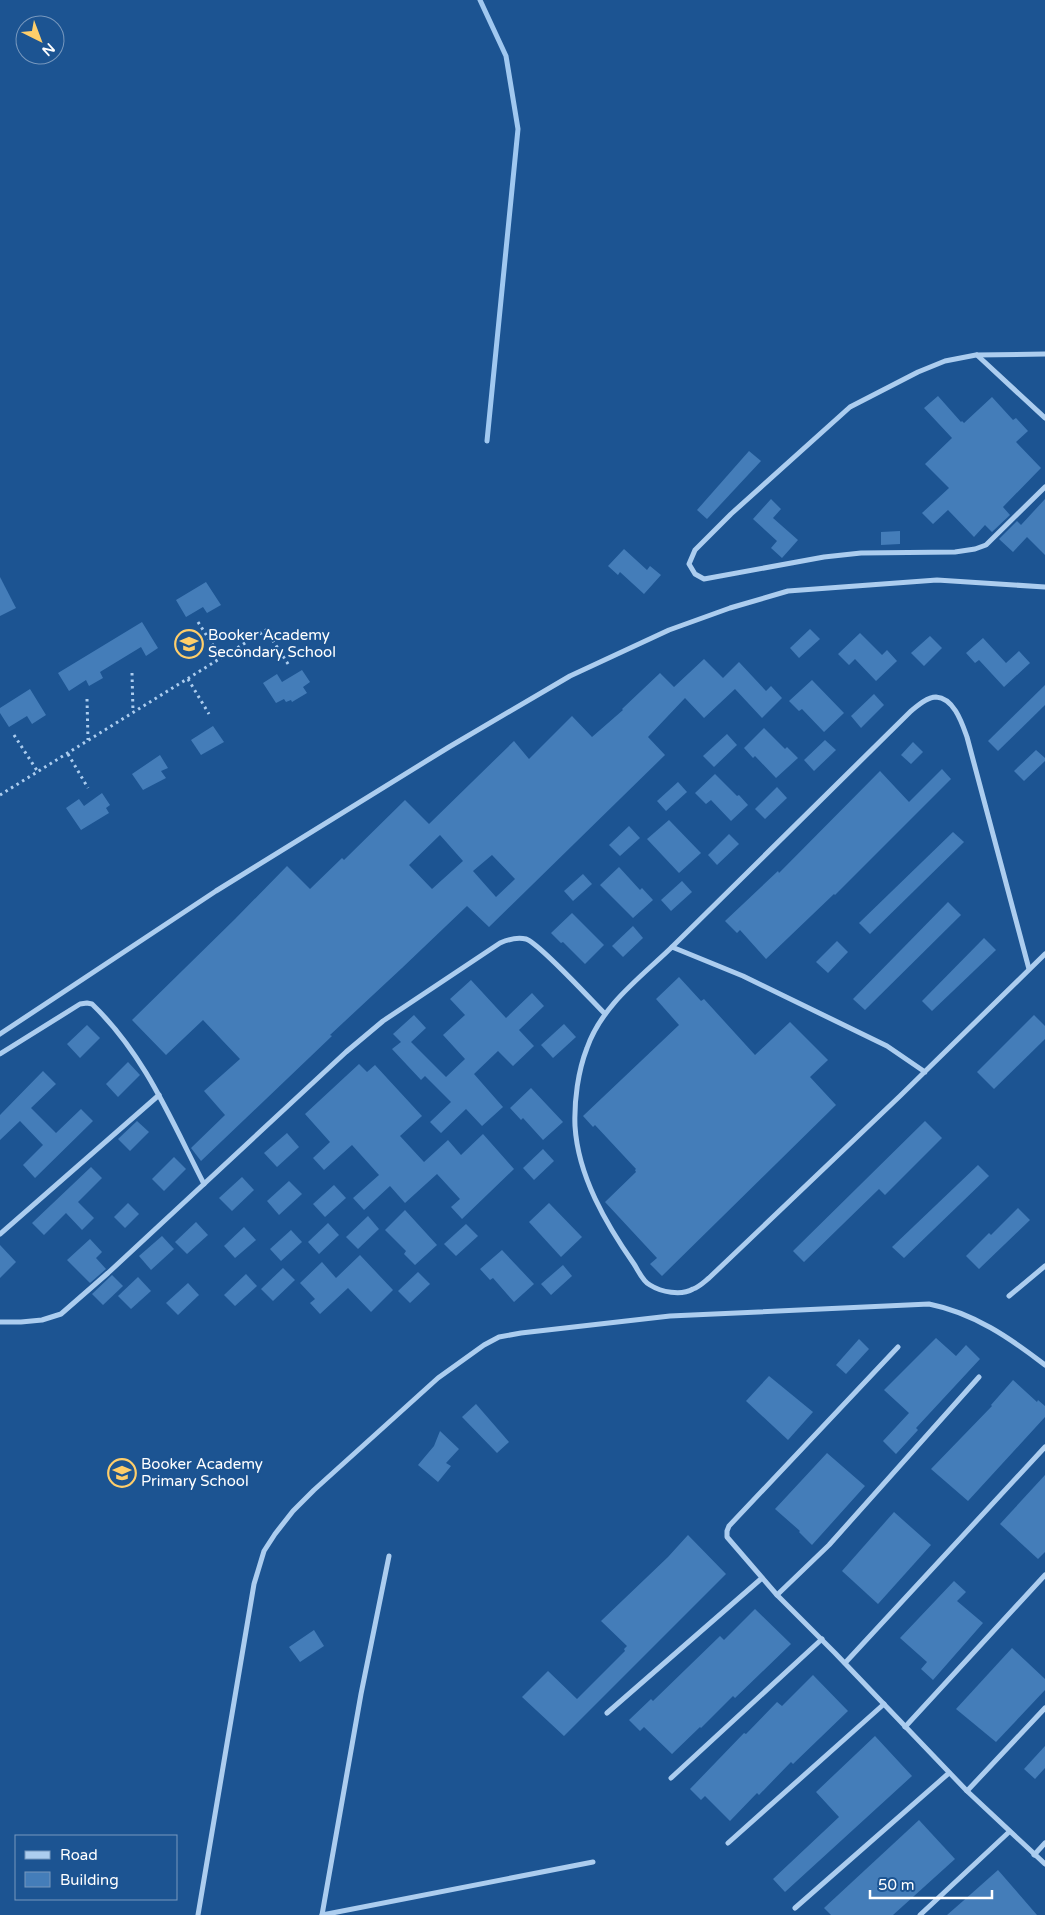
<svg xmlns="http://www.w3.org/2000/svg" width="1045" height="1915" viewBox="0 0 1045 1915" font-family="'Varela Round',sans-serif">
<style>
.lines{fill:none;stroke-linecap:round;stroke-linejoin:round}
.stream{stroke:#a0c8f0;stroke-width:5}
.building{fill:#447db9;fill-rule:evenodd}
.path{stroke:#accdef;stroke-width:3;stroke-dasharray:2.5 4;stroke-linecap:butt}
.minor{stroke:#accdef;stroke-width:5}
.labels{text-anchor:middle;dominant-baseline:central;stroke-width:4;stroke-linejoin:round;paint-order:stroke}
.poi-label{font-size:15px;fill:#fff;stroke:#1c5492;text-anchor:start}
</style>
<rect width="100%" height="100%" fill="#1c5492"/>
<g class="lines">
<!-- stream -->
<polyline class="stream" points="480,0 506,56 518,129 487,441"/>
</g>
<!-- building -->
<g class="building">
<polygon points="938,396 961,422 962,421 964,423 992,397 1013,420 1016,418 1028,431 1016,442 1041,468 1003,507 1010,515 992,532 985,525 974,537 948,510 933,524 922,513 949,488 925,464 952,438 924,408"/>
<polygon points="749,451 761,461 707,519 697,510"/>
<polygon points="771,499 781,509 773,518 798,540 782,558 771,548 777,541 753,519"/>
<polygon points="1045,499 1045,555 1027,537 1013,552 999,539 1017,521 1021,525"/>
<polygon points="900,531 900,544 881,545 881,532"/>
<polygon points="624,549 647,570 650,566 661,575 644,594 620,572 618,575 608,566"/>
<polygon points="0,577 16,608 0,616"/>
<polygon points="206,582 221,605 207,613 203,607 186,617 176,600"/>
<polygon points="142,622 158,648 146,656 141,647 100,672 103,678 89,686 86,680 69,691 58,673"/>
<polygon points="810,629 820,639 799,658 790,648"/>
<polygon points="860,633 882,655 887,650 897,661 876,681 855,659 849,665 838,654"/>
<polygon points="930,636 942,648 924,666 911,653"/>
<polygon points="983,638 1006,663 1019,651 1030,663 1004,687 979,660 975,663 966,653"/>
<path d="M704 659 723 678 739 662 766 691 771 686 782 698 762 718 735 689 704 718 685 698 648 737 665 755 489 927 467 906 402 968 330 1035 332 1036 201 1161 191 1148 225 1115 204 1091 240 1059 203 1020 166 1055 132 1020 235 919 287 866 310 889 342 858 344 860 405 800 429 824 514 741 529 759 572 716 592 737 623 710 622 709 660 673 674 687ZM440 835 463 861 432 889 409 865ZM492 855 515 879 496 897 473 871Z"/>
<polygon points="302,670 310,682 303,687 307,693 292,702 291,700 286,702 284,699 276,703 263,683 277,674 282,682"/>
<polygon points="812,680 844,713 824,732 802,709 799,711 789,701"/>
<polygon points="1045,685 1045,705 998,751 988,741"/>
<polygon points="30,689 46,715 32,724 27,716 9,727 0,713 0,708"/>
<polygon points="874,694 884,705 861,728 851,716"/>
<polygon points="213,726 224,742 201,755 191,740"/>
<polygon points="764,728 785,749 787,747 798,758 776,778 755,756 753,758 744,748"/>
<polygon points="727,734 737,745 714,767 703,756"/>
<polygon points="825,740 836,750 814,771 804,760"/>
<polygon points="913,742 923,752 911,764 901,755"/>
<polygon points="1036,750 1045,758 1045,761 1024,781 1014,771"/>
<polygon points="160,755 168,768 161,771 166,778 143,790 132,774"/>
<polygon points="942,769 951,779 835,895 834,894 766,959 740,930 737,933 725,921 778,871 779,873 880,771 909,802"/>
<polygon points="715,774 737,796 739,795 748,805 731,821 711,800 706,804 695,793"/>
<polygon points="678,782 687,792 666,811 657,801"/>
<polygon points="777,787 787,798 765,819 755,809"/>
<polygon points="102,793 110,805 106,808 109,813 81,830 66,808 79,799 84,806"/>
<polygon points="669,820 701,853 679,873 647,839"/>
<polygon points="629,826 640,838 620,856 609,845"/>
<polygon points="953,832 964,842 870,934 859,923"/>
<polygon points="729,834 739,844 717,865 708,855"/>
<polygon points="619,867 640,890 642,888 653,900 633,918 600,885"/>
<polygon points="583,874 592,884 573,901 564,891"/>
<polygon points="682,881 692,892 671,911 661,900"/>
<polygon points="948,902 961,915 865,1010 853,999"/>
<polygon points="572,913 604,945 585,964 563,942 561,943 551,933"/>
<polygon points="633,926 643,938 623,957 612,946"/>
<polygon points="984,938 996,950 932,1011 922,1001"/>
<polygon points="837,941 848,952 828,973 816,962"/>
<polygon points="679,977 701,1001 704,999 755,1055 790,1022 828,1060 810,1077 836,1105 662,1276 650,1264 657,1258 605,1202 636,1172 635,1170 636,1169 595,1125 593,1127 583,1116 679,1025 656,999"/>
<polygon points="471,980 506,1018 532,993 544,1006 519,1030 534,1046 513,1066 498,1051 474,1074 503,1107 482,1126 466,1109 441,1133 430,1122 451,1102 425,1076 421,1080 392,1049 401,1042 393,1034 414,1015 426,1028 411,1042 446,1077 465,1059 443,1035 465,1015 450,999"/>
<polygon points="1034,1015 1045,1026 1045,1039 994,1089 977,1072"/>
<polygon points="564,1024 576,1037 553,1058 541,1045"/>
<polygon points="87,1025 100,1038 80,1058 67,1044"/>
<polygon points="128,1062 140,1075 118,1097 106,1084"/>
<polygon points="359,1064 367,1072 375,1065 422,1116 400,1136 424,1162 448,1140 461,1155 483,1134 514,1169 462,1219 451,1207 460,1199 437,1174 405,1203 390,1186 364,1210 353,1198 379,1175 352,1145 324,1170 313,1158 330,1142 305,1114"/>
<polygon points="43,1071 56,1084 31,1108 56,1133 81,1109 93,1121 35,1178 23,1165 43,1145 20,1121 0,1140 0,1115"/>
<polygon points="531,1088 563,1122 543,1140 523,1118 521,1120 510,1108"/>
<polygon points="137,1121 149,1132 130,1151 118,1139"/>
<polygon points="925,1121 942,1138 885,1195 879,1189 804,1262 793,1251"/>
<polygon points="287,1133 299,1147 277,1167 264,1153"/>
<polygon points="543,1149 554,1161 534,1180 523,1168"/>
<polygon points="174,1157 186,1169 164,1191 152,1179"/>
<polygon points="978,1165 989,1176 904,1258 892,1247"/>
<polygon points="91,1167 102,1178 78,1202 94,1218 82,1230 66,1213 44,1235 32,1223"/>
<polygon points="242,1177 254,1190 232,1211 219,1198"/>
<polygon points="289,1181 302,1194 279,1215 267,1201"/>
<polygon points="334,1185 346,1198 325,1217 313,1204"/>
<polygon points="128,1203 139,1214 125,1228 114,1217"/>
<polygon points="549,1203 582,1237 561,1257 529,1222"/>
<polygon points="1018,1208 1030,1220 979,1269 966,1256 989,1233 991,1235"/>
<polygon points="405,1210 437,1245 415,1265 404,1254 406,1251 385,1230"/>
<polygon points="368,1216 379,1229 358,1249 346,1237"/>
<polygon points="196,1222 208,1235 187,1254 175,1242"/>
<polygon points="328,1223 339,1235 319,1254 308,1242"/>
<polygon points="466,1224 478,1236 456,1256 444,1244"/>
<polygon points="244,1227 256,1240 235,1258 224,1246"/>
<polygon points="291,1230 302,1242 281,1261 270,1249"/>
<polygon points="162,1236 174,1249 151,1270 139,1256"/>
<polygon points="90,1239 102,1252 96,1258 106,1269 90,1283 67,1260"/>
<polygon points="0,1245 16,1262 0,1278"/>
<polygon points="502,1250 534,1284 514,1302 493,1278 490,1280 480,1269"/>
<polygon points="360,1255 393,1290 371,1312 348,1288 320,1314 310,1303 315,1299 300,1283 322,1262 336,1278"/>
<polygon points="563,1265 572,1276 551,1295 541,1284"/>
<polygon points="283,1268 295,1280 273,1301 261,1289"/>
<polygon points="418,1272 430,1284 410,1303 398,1291"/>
<polygon points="246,1274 257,1286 235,1306 224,1295"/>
<polygon points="112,1275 123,1286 103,1305 92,1294"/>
<polygon points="138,1277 151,1291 131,1309 118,1296"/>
<polygon points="188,1283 199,1295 178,1315 166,1303"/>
<polygon points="936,1338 956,1356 966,1345 980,1359 916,1428 918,1430 896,1454 883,1441 909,1413 884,1390"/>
<polygon points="859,1339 869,1349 846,1374 836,1365"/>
<polygon points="769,1376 813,1412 788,1440 746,1401"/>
<polygon points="1013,1380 1037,1402 1038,1400 1045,1406 1045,1417 968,1501 931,1469 992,1406 991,1405"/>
<polygon points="476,1404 509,1442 497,1453 462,1417"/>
<polygon points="440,1431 459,1449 446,1463 451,1466 438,1482 418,1465 434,1446"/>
<polygon points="827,1453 865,1486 812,1545 799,1532 800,1531 775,1509"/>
<polygon points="1045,1475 1045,1552 1038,1559 1000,1524"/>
<polygon points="894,1512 931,1545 878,1604 842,1571"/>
<polygon points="688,1535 726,1574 564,1736 522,1697 548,1671 577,1699 625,1651 624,1649 627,1646 601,1621 668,1557"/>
<polygon points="954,1581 966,1592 957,1601 983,1623 933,1680 921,1669 927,1662 900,1638"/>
<polygon points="755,1609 791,1644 735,1698 733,1696 701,1728 700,1727 672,1754 644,1727 640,1731 629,1720 651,1699 653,1701 720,1636 724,1640"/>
<polygon points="314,1630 324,1646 300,1662 289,1647"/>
<polygon points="1012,1648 1045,1679 1045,1690 996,1742 956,1709"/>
<polygon points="813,1675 848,1711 793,1764 791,1762 759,1795 757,1793 730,1821 705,1796 701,1800 690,1789 744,1733 746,1734 777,1702 782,1706"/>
<polygon points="875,1736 912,1776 785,1892 773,1879 839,1817 816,1792"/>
<polygon points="1045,1746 1045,1768 1035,1779 1024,1769"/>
<polygon points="919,1820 955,1859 893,1915 831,1915 824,1908"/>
<polygon points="998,1870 1037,1915 947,1915 971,1894"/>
</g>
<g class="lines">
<!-- path -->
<g class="path">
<polyline points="198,622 221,658"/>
<polyline points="132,673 133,712"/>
<polyline points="188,679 209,714"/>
<polyline points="87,699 88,740"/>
<polyline points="14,735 38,772"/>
<polyline points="68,754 88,788"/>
<polyline points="0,795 266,630 290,667"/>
</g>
<!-- minor -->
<g class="minor">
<polyline points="1045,354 976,355 945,361 918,372 850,407 731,514 695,550 689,564 695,574 704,579 824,557 861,553 955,552 975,549 986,545 1045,487"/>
<polyline points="977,355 1045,418"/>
<path d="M672 947 911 711C917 706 927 697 936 697 954 698 962 723 967 737L1029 969"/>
<polyline points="0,1034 216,891 449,747 570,676 669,630 730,608 788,591 937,580 1045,587"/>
<path d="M0 1054 80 1004 87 1003 92 1004C145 1055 171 1120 204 1184"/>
<path d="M925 1072 887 1046 743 976 672 947C641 977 602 1005 587 1048 578 1071 574 1101 575 1126 578 1176 606 1224 634 1264 638 1270 643 1282 650 1285 661 1292 681 1296 693 1289 699 1287 704 1282 709 1278L900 1096 1045 954"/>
<polyline points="0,1234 159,1095"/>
<polyline points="1009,1296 1045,1266"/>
<path d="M0 1322H21L42 1320 61 1314 108 1273 346 1052 383 1021 500 943C509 939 517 937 526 939 539 943 592 1001 605 1014"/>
<polyline points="898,1347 729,1526 727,1531 727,1537 777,1595 835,1653 967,1791 1045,1864"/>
<polyline points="777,1595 829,1545 979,1377"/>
<polyline points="845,1663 1045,1447"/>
<polyline points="607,1713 762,1578"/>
<polyline points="905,1727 1045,1575"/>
<polyline points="671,1778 822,1639"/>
<polyline points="967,1791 1045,1708"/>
<polyline points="728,1843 884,1704"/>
<polyline points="1034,1855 1045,1843"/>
<polyline points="795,1908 949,1773"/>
<path d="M198 1915 254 1584 264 1551 275 1534 293 1511 314 1490 438 1378 484 1345 499 1337 521 1333 670 1316 929 1304C974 1313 1010 1338 1045 1365"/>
<polyline points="322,1915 361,1694 389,1556"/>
<polyline points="322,1915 593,1862"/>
<polyline points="920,1915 1009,1832"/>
</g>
</g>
<!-- icons -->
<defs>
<symbol id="school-ring" viewBox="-11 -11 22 22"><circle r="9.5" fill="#1c5492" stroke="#ffce6a" stroke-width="1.5"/><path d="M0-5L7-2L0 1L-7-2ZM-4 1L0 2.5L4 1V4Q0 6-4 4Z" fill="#ffce6a"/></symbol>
</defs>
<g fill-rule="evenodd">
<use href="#school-ring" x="173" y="628" width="32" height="32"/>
<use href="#school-ring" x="106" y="1457" width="32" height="32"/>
</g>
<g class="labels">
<!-- poi labels -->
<g class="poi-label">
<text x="208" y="635">Booker Academy<tspan x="208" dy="17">Secondary School</tspan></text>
<text x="141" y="1464">Booker Academy<tspan x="141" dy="17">Primary School</tspan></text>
</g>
</g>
<!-- legend -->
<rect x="15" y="1835" width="162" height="65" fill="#1c5492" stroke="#7798be"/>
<rect x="25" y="1851" width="25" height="8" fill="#accdef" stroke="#7798be"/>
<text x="60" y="1860" font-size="15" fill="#ffffff">Road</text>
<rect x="25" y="1872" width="25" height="15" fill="#447db9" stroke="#7798be"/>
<text x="60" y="1885" font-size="15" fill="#ffffff">Building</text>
<!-- north arrow -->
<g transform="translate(40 40) rotate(138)"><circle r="24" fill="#1c5492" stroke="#7798be"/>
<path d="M0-4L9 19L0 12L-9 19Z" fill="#ffce6a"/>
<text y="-8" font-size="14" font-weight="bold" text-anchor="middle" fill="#ffffff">N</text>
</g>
<!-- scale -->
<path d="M870 1890v8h122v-8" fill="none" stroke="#ffffff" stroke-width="2.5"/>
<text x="878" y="1890" font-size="15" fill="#ffffff" stroke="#1c5492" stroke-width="4" paint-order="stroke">50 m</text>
</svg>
